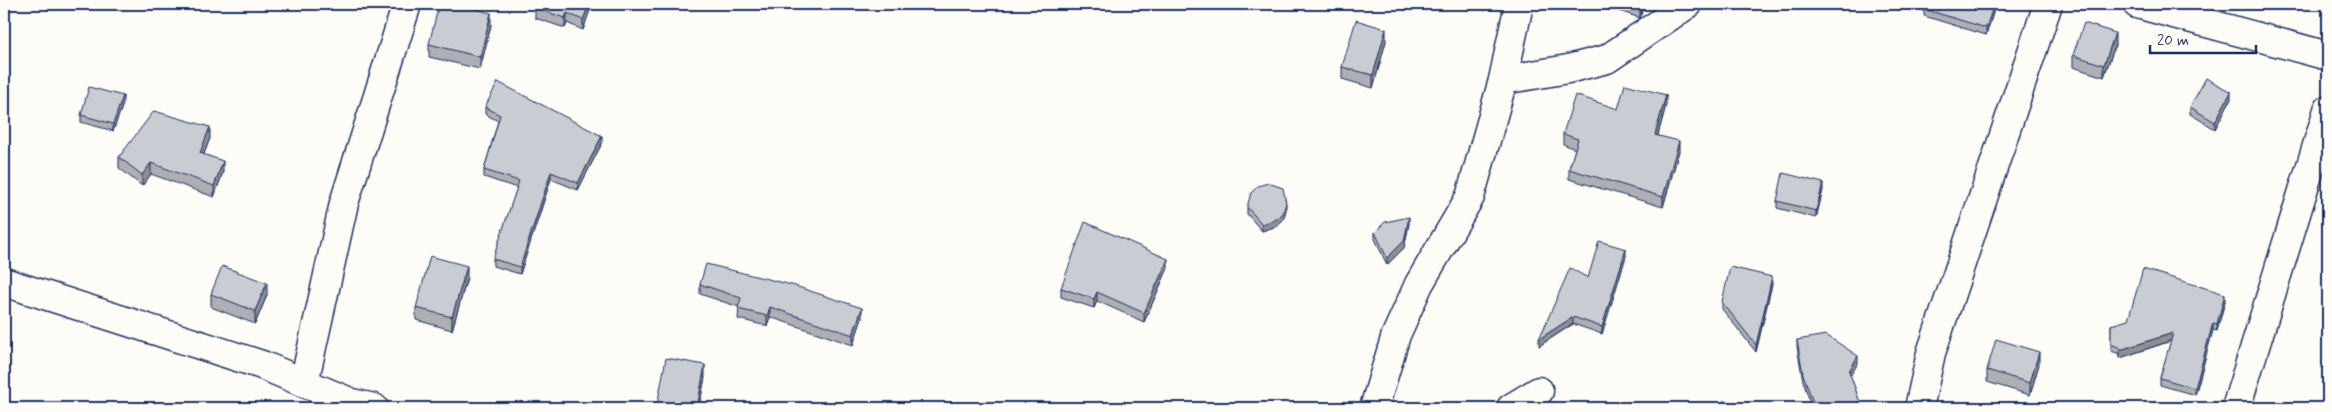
<svg xmlns="http://www.w3.org/2000/svg" width="2332" height="412" viewBox="0 0 2332 412" font-family="Mynerve,sans-serif">
<style>
.lines{fill:none;stroke-linecap:round;stroke-linejoin:round}
.street-casing{stroke:#1b2f5e;stroke-width:31}
.street{stroke:#fdfcf7;stroke-width:28}
.wall{fill:#adafb5;stroke:#1b2f5e}
.shaded-wall{fill:#8d8f94;stroke:#1b2f5e}
.building{fill:#c9ccd3;stroke:#1b2f5e}
</style>
<rect width="100%" height="100%" fill="#fdfcf7"/>
<filter id="ink" filterUnits="userSpaceOnUse"><feTurbulence type="fractalNoise" baseFrequency=".02" numOctaves="2"/><feDisplacementMap in="SourceGraphic" scale="10" xChannelSelector="R" yChannelSelector="G"/><feConvolveMatrix kernelMatrix="1 2 1 2 8 2 1 2 1" color-interpolation-filters="sRGB"/></filter>
<g filter="url(#ink)">
<g class="lines">
<defs>
<g id="street">
<polyline points="2137,4 2328,56"/>
<polyline points="1503,80 1568,69 1607,59 1688,4"/>
<polyline points="4,282 262,365 352,403 374,408"/>
<polyline points="304,383 344,203 407,4"/>
<polyline points="1374,408 1396,335 1419,284 1470,197 1503,80 1519,4"/>
<polyline points="1511,408 1539,391"/>
<polyline points="1919,408 1931,353 2048,4"/>
<polyline points="2236,408 2328,110"/>
</g>
</defs>
<!-- street casing -->
<use href="#street" class="street-casing"/>
<!-- street -->
<use href="#street" class="street"/>
</g>
<!-- wall -->
<g class="wall">
<polygon points="592,4 583,30 567,23 565,28 535,18 535,8"/>
<polygon points="1474,4 1488,4 1485,10"/>
<polygon points="1613,4 1644,4 1640,18 1613,9"/>
<polygon points="1995,4 1995,7 1986,35 1924,16 1924,9"/>
<polygon points="491,25 480,69 429,57 429,44"/>
<polygon points="1386,41 1373,88 1342,79 1342,67"/>
<polygon points="2115,45 2104,77 2073,67 2073,55"/>
<polygon points="2231,99 2215,129 2190,114 2190,107"/>
<polygon points="123,104 113,131 81,122 81,115"/>
<polygon points="1666,105 1658,135 1679,151 1663,207 1569,179 1569,169 1575,149 1563,144 1563,134 1618,109"/>
<polygon points="485,107 602,143 578,190 551,179 520,274 493,266 493,259 517,188 484,177 484,170 498,121 485,114"/>
<polygon points="210,138 204,154 223,172 214,197 151,174 142,186 119,168 119,157"/>
<polygon points="1823,190 1816,218 1777,208 1777,201"/>
<polygon points="1247,207 1286,210 1283,220 1277,226 1262,231 1247,214"/>
<polygon points="1409,224 1404,248 1387,265 1375,239 1375,232"/>
<polygon points="1626,256 1602,334 1573,324 1539,346 1588,278"/>
<polygon points="1168,268 1144,322 1097,301 1094,308 1061,297 1061,288"/>
<polygon points="467,278 452,330 416,320 416,308"/>
<polygon points="700,284 862,318 853,345 770,317 767,326 738,319 739,307 700,294"/>
<polygon points="1772,284 1756,352 1722,309 1722,302"/>
<polygon points="211,294 267,295 255,324 211,307"/>
<polygon points="2225,301 2217,331 2213,330 2195,395 2160,385 2160,378 2171,341 2120,358 2120,354 2111,351 2111,325"/>
<polygon points="1797,340 1858,363 1850,375 1862,408 1812,408 1803,381 1797,347"/>
<polygon points="2039,364 2030,395 1987,382 1987,370"/>
<polygon points="705,377 699,408 657,408 657,406"/>
</g>
<!-- shaded-wall -->
<g class="shaded-wall">
<polygon points="589,4 592,4 583,30 583,20"/>
<polygon points="1485,4 1488,4 1485,10"/>
<polygon points="1640,4 1644,4 1640,18"/>
<polygon points="1994,4 1995,4 1995,7 1986,35 1986,28"/>
<polygon points="491,13 491,25 480,69 480,57"/>
<polygon points="567,13 567,23 565,28 565,18"/>
<polygon points="1386,29 1386,41 1373,88 1373,75"/>
<polygon points="2115,33 2115,45 2104,77 2104,65"/>
<polygon points="2231,92 2231,99 2215,129 2215,122"/>
<polygon points="1666,95 1666,105 1655,145 1655,135"/>
<polygon points="123,96 123,104 113,131 113,124"/>
<polygon points="210,127 210,138 200,164 200,153"/>
<polygon points="602,136 602,143 578,190 578,183"/>
<polygon points="1679,141 1679,151 1663,207 1663,197"/>
<polygon points="223,161 223,172 214,197 214,186"/>
<polygon points="151,163 151,174 142,186 142,175"/>
<polygon points="551,172 551,179 520,274 520,267"/>
<polygon points="1823,183 1823,190 1816,218 1816,211"/>
<polygon points="1286,203 1286,210 1283,220 1277,226 1262,231 1262,224"/>
<polygon points="1409,217 1409,224 1404,248 1387,265 1387,258"/>
<polygon points="1626,249 1626,256 1602,334 1602,327"/>
<polygon points="1168,259 1168,268 1144,322 1144,313"/>
<polygon points="467,266 467,278 452,330 452,317"/>
<polygon points="1772,277 1772,284 1756,352 1756,345"/>
<polygon points="267,283 267,295 255,324 255,311"/>
<polygon points="1097,292 1097,301 1094,308 1094,299"/>
<polygon points="2225,294 2225,301 2217,331 2217,324"/>
<polygon points="770,307 770,317 767,326 767,316"/>
<polygon points="862,308 862,318 853,345 853,335"/>
<polygon points="1573,317 1573,324 1539,346 1539,339"/>
<polygon points="2213,323 2213,330 2195,395 2195,388"/>
<polygon points="2173,333 2173,340 2120,358 2120,350"/>
<polygon points="2039,352 2039,364 2030,395 2030,383"/>
<polygon points="1858,356 1858,363 1849,378 1849,371"/>
<polygon points="705,365 705,377 699,408 697,408"/>
</g>
<!-- building -->
<g class="building">
<polygon points="439,4 455,4 491,13 480,57 429,44"/>
<polygon points="536,4 589,4 583,20 567,13 565,18 535,8"/>
<polygon points="1926,4 1994,4 1986,28 1924,9"/>
<polygon points="1356,20 1386,29 1373,75 1342,67"/>
<polygon points="2084,23 2115,33 2104,65 2073,55"/>
<polygon points="2206,78 2231,92 2215,122 2190,107"/>
<polygon points="498,82 602,136 578,183 551,172 520,267 493,259 519,181 484,170 500,115 485,107"/>
<polygon points="1625,84 1666,95 1655,135 1679,141 1663,197 1569,169 1578,139 1563,134 1575,95 1618,109"/>
<polygon points="89,87 123,96 113,124 81,115"/>
<polygon points="154,111 210,127 200,153 223,161 214,186 151,163 142,175 119,157"/>
<polygon points="1783,173 1823,183 1816,211 1777,201"/>
<polygon points="1268,183 1283,188 1286,203 1283,213 1277,219 1262,224 1247,207 1251,193 1258,186"/>
<polygon points="1409,217 1404,241 1387,258 1375,232 1385,222"/>
<polygon points="1085,222 1168,259 1144,313 1097,292 1094,299 1061,288"/>
<polygon points="1599,241 1626,249 1602,327 1573,317 1539,339 1570,268 1588,278"/>
<polygon points="430,256 467,266 452,317 416,308"/>
<polygon points="706,264 792,285 862,308 853,335 770,307 767,316 738,309 741,298 700,284"/>
<polygon points="222,266 267,283 255,311 211,294"/>
<polygon points="1730,267 1772,277 1756,345 1722,302"/>
<polygon points="2143,269 2225,294 2217,324 2213,323 2195,388 2160,378 2173,333 2120,350 2120,348 2111,344 2111,325 2128,320"/>
<polygon points="1826,335 1858,356 1849,371 1862,408 1815,408 1803,374 1797,340"/>
<polygon points="1996,339 2039,352 2030,383 1987,370"/>
<polygon points="666,358 705,365 697,408 671,408 657,406"/>
<polygon points="1724,400 1732,408 1723,408"/>
<polygon points="715,405 731,408 714,408"/>
</g>
</g>
<!-- margin -->
<rect width="2332" height="412" fill="none" stroke="#fdfcf7" stroke-width="20"/>
<rect x="10" y="10" width="2312" height="392" fill="none" stroke="#1b2f5e" stroke-width="2" filter="url(#ink)"/>
<!-- scale -->
<path d="M2150 45v8h106v-8" fill="none" stroke="#1b2f5e" stroke-width="2.5"/>
<text x="2157" y="45" font-size="15" fill="#1b2f5e" stroke="#fdfcf7" stroke-width="4" paint-order="stroke">20 m</text>
</svg>
